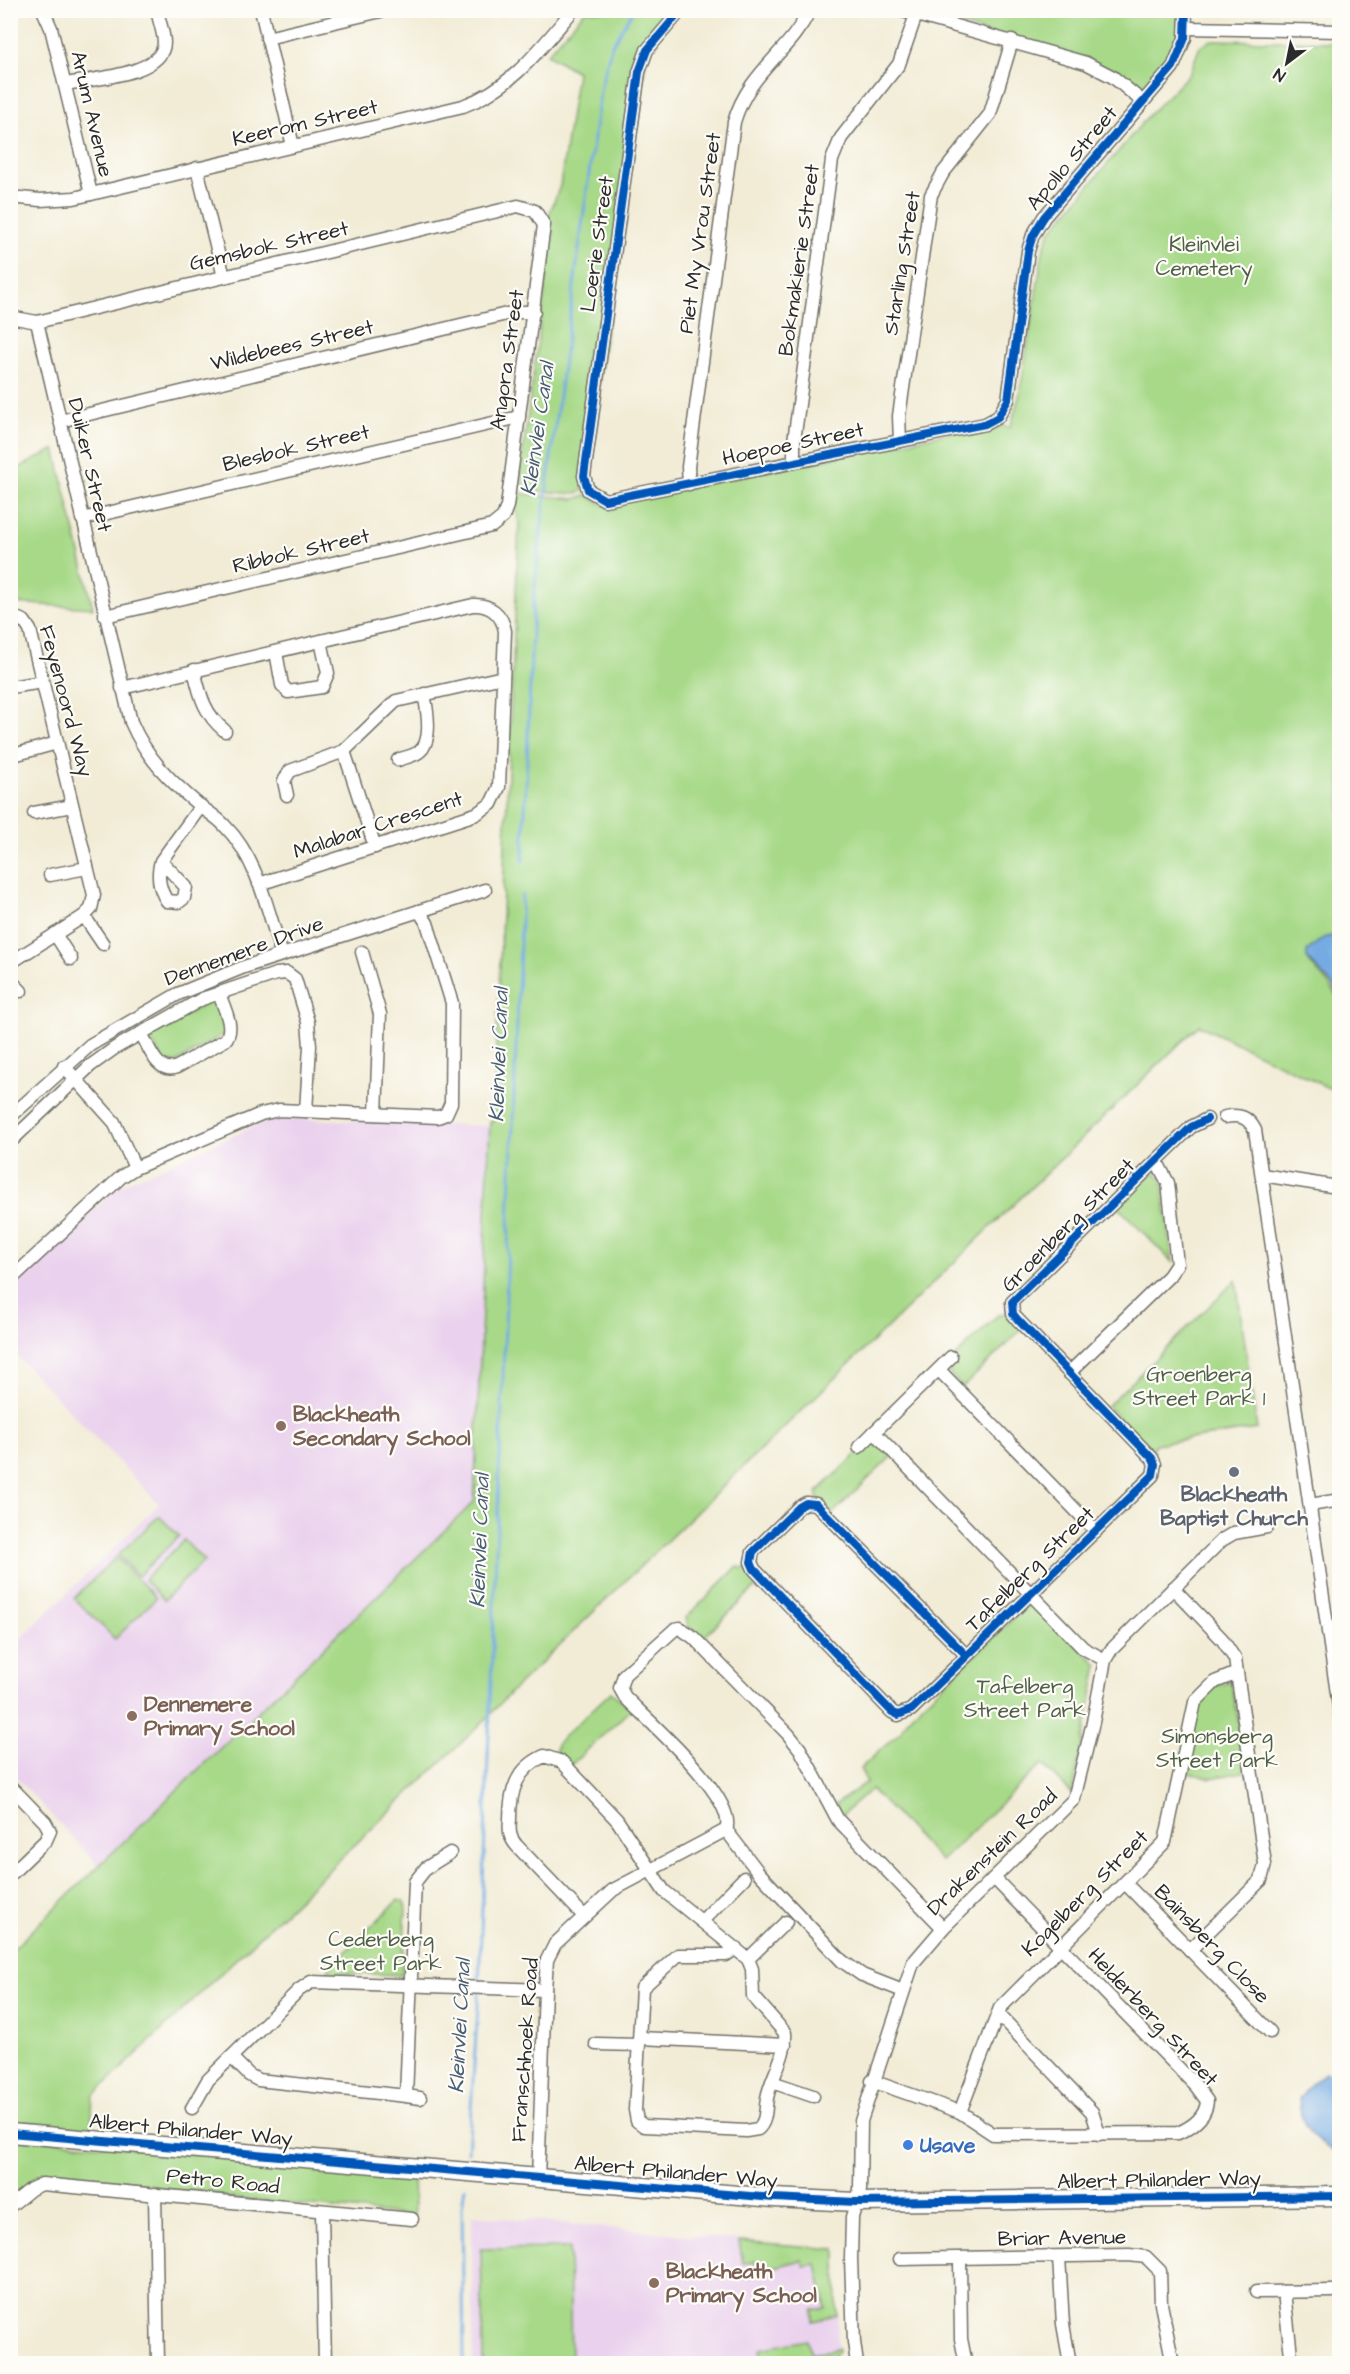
<svg xmlns="http://www.w3.org/2000/svg" width="1350" height="2374" viewBox="0 0 1350 2374" font-family="'Architects Daughter',sans-serif">
<style>
.built{fill:#ead1ed}
.green{fill:#a7d988;stroke:#69825a;stroke-width:1.5}
.water{fill:#74abe2;stroke:#506b86;stroke-width:1.5}
.lines{fill:none;stroke-linecap:round;stroke-linejoin:round}
.stream{stroke:#74abe2;stroke-width:3}
.street-casing{stroke:#716f67;stroke-width:15}
.secondary-casing{stroke:#716f67;stroke-width:21}
.street{stroke:#fff;stroke-width:12}
.secondary{stroke:#fff;stroke-width:18}
.cycleway-casing{stroke:#fdfcf7;stroke-width:11}
.cycleway{stroke:#0057b8;stroke-width:8}
.education-dot{fill:#8d6e63;stroke:#fdfcf7;stroke-width:2}
.worship-dot{fill:#6b7280;stroke:#fdfcf7;stroke-width:2}
.shop-dot{fill:#3f7fe0;stroke:#fdfcf7;stroke-width:2}
.labels{text-anchor:middle;dominant-baseline:central;stroke-width:4.5;stroke-linejoin:round;paint-order:stroke}
.street-label{font-size:21px;fill:#2b2b2b;stroke:#fdfcf7}
.park-label{font-size:21px;fill:#505f47;stroke:#fdfcf7}
.education-label{font-size:21px;font-weight:bold;fill:#785e54;stroke:#fdfcf7;text-anchor:start}
.worship-label{font-size:21px;font-weight:bold;fill:#5b616d;stroke:#fdfcf7}
.shop-label{font-size:21px;font-weight:bold;fill:#366cbe;stroke:#fdfcf7;text-anchor:start}
.water-label{font-size:22px;font-style:italic;fill:#485e74;stroke:#fdfcf7}
</style>
<rect width="100%" height="100%" fill="#fdfcf7"/>
<filter id="ink" filterUnits="userSpaceOnUse"><feTurbulence type="fractalNoise" baseFrequency=".0167" numOctaves="2"/><feDisplacementMap in="SourceGraphic" scale="12" xChannelSelector="R" yChannelSelector="G"/><feConvolveMatrix kernelMatrix="1 2 1 2 8 2 1 2 1" color-interpolation-filters="sRGB"/></filter>
<filter id="wash" filterUnits="userSpaceOnUse"><feTurbulence type="fractalNoise" baseFrequency=".008" numOctaves="4" result="noise"/><feDisplacementMap in="SourceGraphic" scale="24" xChannelSelector="R" yChannelSelector="G"/><feGaussianBlur stdDeviation="1.35" result="paint"/><feColorMatrix in="noise" values="0 0 0 0 0 0 0 0 0 0 0 0 0 0 0 0 0 1.4 0 .05"/><feComposite in="paint" operator="in"/></filter>
<g filter="url(#wash)">
<rect width="100%" height="100%" fill="#f2ecd6"/>
<!-- built -->
<g class="built">
<polygon points="273,1118 490,1126 474,1502 99,1866 11,1772 11,1648 159,1504 11,1350 11,1290 119,1186"/>
<polygon points="472,2215 836,2249 838,2352 832,2359 811,2364 473,2363"/>
</g>
<!-- green -->
<g class="green">
<path d="M585 11H675L648 42 583 491C577 496 530 492 524 486 521 483 520 476 520 472L553 231 549 229 547 220 560 186 577 72 547 54Z"/>
<path d="M918 11H1181C1180 18 1181 27 1180 35 1177 53 1158 90 1138 90L1116 75Z"/>
<path d="M1212 40 1339 42 1340 934 1323 938 1307 951V958C1321 982 1350 991 1334 1024L1339 1050V1093L1199 1025 509 1694 485 1720 93 2096 91 2129 11 2122V1951L474 1502 490 1121H493L519 523 515 506 518 493 575 499 586 495 604 505 996 423 1010 428 1019 397 1043 251 1049 233 1148 116 1190 73 1200 46Z"/>
<polygon points="55,449 93,608 11,603 11,472"/>
<polygon points="210,1001 220,1007 226,1033 176,1063 163,1062 150,1038 151,1034"/>
<polygon points="1152,1173 1157,1174 1162,1179 1173,1263 1116,1205"/>
<polygon points="1236,1280 1257,1429 1155,1444 1152,1452 1107,1406"/>
<polygon points="1005,1313 1022,1329 963,1387 948,1372 949,1363 998,1315"/>
<polygon points="873,1439 892,1456 832,1514 817,1498 817,1492"/>
<polygon points="159,1516 179,1536 138,1576 118,1555"/>
<polygon points="184,1540 204,1561 164,1600 144,1580"/>
<polygon points="116,1557 156,1598 115,1639 74,1598"/>
<polygon points="737,1567 748,1569 761,1582 702,1639 688,1626 686,1618"/>
<polygon points="1028,1605 1034,1605 1098,1665 1072,1794 1042,1764 941,1861 871,1789 839,1818 832,1807 867,1782 860,1769 901,1731 910,1716"/>
<polygon points="1231,1682 1248,1771 1211,1778 1185,1772 1199,1701 1215,1686"/>
<polygon points="611,1692 631,1709 570,1766 556,1752 557,1743"/>
<polygon points="398,1900 404,1902 406,1908 402,1975 327,1973 329,1968"/>
<polygon points="11,2137 413,2173 414,2216 48,2180 11,2201"/>
<polygon points="739,2241 836,2249 837,2316 813,2321 813,2310 826,2308 817,2264 804,2266 802,2260 758,2271 755,2261 743,2263"/>
<polygon points="569,2248 571,2363 483,2363 481,2249"/>
<path d="M808 2340 811 2354 838 2349V2352C822 2370 786 2364 763 2363L760 2349Z"/>
</g>
<!-- water -->
<g class="water">
<polygon points="1339,934 1340,934 1339,997 1335,988 1307,958 1307,951 1323,938"/>
<path d="M1325 2072 1334 2074 1339 2087 1335 2094 1339 2099V2154C1313 2141 1301 2130 1299 2099L1314 2081Z"/>
</g>
<g class="lines">
<!-- stream -->
<g class="stream">
<polyline points="523,861 533,607 540,538 601,85 612,45 633,10"/>
<polyline points="479,1985 522,895"/>
<polyline points="468,2152 479,1992"/>
<polyline points="464,2364 462,2206 465,2187"/>
</g>
</g>
</g>
<g filter="url(#ink)">
<g class="lines">
<defs>
<g id="street">
<polyline points="43,10 51,28 91,194"/>
<polyline points="261,10 293,146"/>
<polyline points="681,10 647,50 639,72 584,476 588,490 605,500 985,424 998,417 1008,400 1028,251 1033,235 1044,217 1173,67 1185,38 1186,10"/>
<polyline points="899,10 1086,63 1113,77 1143,102"/>
<polyline points="1186,28 1340,31"/>
<polyline points="267,38 385,10"/>
<path d="M66 84C91 79 163 75 164 43 164 33 159 21 157 10"/>
<polyline points="197,168 224,277"/>
<path d="M10 197 40 200 74 198 463 106C512 88 540 49 573 10"/>
<polyline points="10,317 37,322 518,206 535,211 544,225 507,506 503,517 492,526 105,616"/>
<path d="M37 322 131 722C147 759 170 781 200 806 208 812 218 818 225 826 258 859 268 912 282 955"/>
<polyline points="60,421 515,312 534,312"/>
<polyline points="900,441 899,416 931,195 943,173 990,114 1012,41"/>
<polyline points="794,462 794,441 832,160 841,138 899,64 916,15"/>
<path d="M689 484 688 467 734 122C749 71 788 54 810 10"/>
<polyline points="82,519 519,417"/>
<polyline points="10,616 24,621 30,630 94,895 91,909 84,916 10,963"/>
<polyline points="276,652 282,685 288,692 322,687 328,673 321,641"/>
<path d="M194 670C200 695 204 714 225 731"/>
<polyline points="10,687 43,682"/>
<path d="M122 688 473 605C490 604 502 614 505 631L499 787 491 804 476 814 259 884"/>
<polyline points="344,751 375,847"/>
<polyline points="10,756 57,743"/>
<path d="M398 760C405 757 415 756 420 751 433 740 427 708 424 694"/>
<polyline points="287,795 284,781 290,771 344,751 396,701 503,677"/>
<polyline points="34,813 72,806"/>
<path d="M161 861 186 887 184 898 179 902 167 901C159 889 157 875 161 861L201 806"/>
<polyline points="50,875 87,868"/>
<polyline points="84,916 103,944"/>
<polyline points="55,934 71,959"/>
<polyline points="362,952 380,1014 376,1114"/>
<polyline points="10,980 21,991"/>
<path d="M141 1033C149 1047 157 1075 177 1067L225 1040C236 1028 223 1007 219 993"/>
<polyline points="64,1066 114,1122 135,1168"/>
<polyline points="10,1117 90,1045 178,994 244,967 485,890"/>
<path d="M1225 1117C1240 1114 1248 1117 1255 1130L1340 1714"/>
<polyline points="10,1142 90,1066 115,1048 202,999 276,974 287,973 295,979 308,1022 310,1046 306,1111"/>
<polyline points="1262,1175 1331,1186 1340,1190"/>
<polyline points="10,1280 121,1177 135,1168 261,1114 279,1110 438,1117 446,1114 451,1103 452,1003 427,923 419,911"/>
<polyline points="940,1371 1096,1531"/>
<polyline points="1069,1373 1169,1276 1177,1264 1168,1183 1157,1162"/>
<polyline points="874,1432 1083,1648 1105,1660"/>
<polyline points="859,1447 951,1357"/>
<polyline points="1310,1505 1340,1500"/>
<polyline points="1173,1588 1222,1639 1235,1659 1265,1864 1261,1880 1190,1950"/>
<polyline points="967,1656 816,1504 806,1503 799,1507 753,1552 751,1562 754,1569 892,1712 898,1715 911,1710 940,1682 1153,1475 1155,1464 1152,1458 1018,1320 1013,1314 1012,1302 1191,1127 1207,1119"/>
<polyline points="10,1786 45,1822 50,1831 46,1840 10,1875"/>
<path d="M726 1830C739 1799 647 1720 625 1697L620 1688 624 1675 675 1629 680 1628 693 1637 788 1734 800 1749 838 1820 943 1928"/>
<polyline points="726,1830 759,1873 842,1961 862,1975 903,1991"/>
<polyline points="1125,1883 1270,2032"/>
<path d="M584 1916 517 1846C509 1837 509 1831 510 1819 510 1791 516 1769 544 1756L562 1762 617 1820 664 1891 748 1959 752 1969 753 1996 785 2033C787 2055 771 2077 767 2098 765 2109 767 2121 758 2129L746 2131 644 2126 637 2121 635 2110 642 1988 678 1955H726L736 1948"/>
<polyline points="702,1921 744,1878"/>
<polyline points="748,1959 786,1922"/>
<polyline points="998,2014 1092,2112 1099,2134"/>
<polyline points="640,2038 785,2045"/>
<polyline points="596,2044 639,2045"/>
<polyline points="231,2057 249,2075 258,2080 406,2096 415,1882 426,1868 450,1853"/>
<path d="M872 2081 960 2112 993 2134 1178 2133C1192 2127 1206 2118 1207 2101L1196 2086 994 1878"/>
<polyline points="772,2082 813,2096"/>
<polyline points="406,2096 420,2098"/>
<polyline points="192,2108 208,2080 299,1990 311,1982 545,1990"/>
<polyline points="960,2112 1000,2008 1165,1842 1195,1702 1215,1682 1237,1673"/>
<polyline points="538,2178 545,1990 547,1960 555,1944 613,1890 726,1830"/>
<polyline points="155,2194 158,2364"/>
<polyline points="10,2206 31,2189 42,2184 412,2219"/>
<polyline points="322,2211 325,2364"/>
<polyline points="1059,2257 1063,2324 1070,2364"/>
<polyline points="900,2259 1129,2255 1146,2257 1160,2271 1161,2304 1173,2364"/>
<polyline points="960,2260 961,2339 966,2364"/>
<polyline points="1256,2292 1333,2291"/>
<polyline points="1284,2292 1292,2364"/>
<polyline points="857,2364 854,2342 851,2259 852,2217 860,2190 861,2121 913,1963 943,1928 1074,1799 1093,1722 1105,1660 1111,1650 1222,1540 1234,1533 1267,1527"/>
</g>
<polyline id="secondary" points="10,2133 774,2198 856,2202 1340,2196"/>
</defs>
<!-- street casing -->
<use href="#street" class="street-casing"/>
<!-- secondary casing -->
<use href="#secondary" class="secondary-casing"/>
<!-- street -->
<use href="#street" class="street"/>
<!-- secondary -->
<use href="#secondary" class="secondary"/>
<defs>
<g id="cycleway">
<polyline points="681,10 647,50 639,72 584,476 588,490 605,500 985,424 998,417 1008,400 1028,251 1033,235 1044,217 1173,67 1185,38 1186,10"/>
<polyline points="967,1656 816,1504 806,1503 799,1507 753,1552 751,1562 754,1569 892,1712 898,1715 911,1710 940,1682 1153,1475 1155,1464 1152,1458 1018,1320 1013,1314 1012,1302 1191,1127 1207,1119"/>
<polyline points="10,2133 774,2198 856,2202 1340,2196"/>
</g>
</defs>
<!-- cycleway casing -->
<use href="#cycleway" class="cycleway-casing"/>
<!-- cycleway -->
<use href="#cycleway" class="cycleway"/>
</g>
</g>
<!-- markers -->
<g class="education-dot">
<circle cx="281" cy="1426" r="6"/>
<circle cx="132" cy="1716" r="6"/>
<circle cx="654" cy="2283" r="6"/>
</g>
<circle class="worship-dot" cx="1234" cy="1472" r="6"/>
<circle class="shop-dot" cx="908" cy="2145" r="6"/>
<g class="labels">
<!-- street labels -->
<g class="street-label">
<text transform="translate(92 114) rotate(77)">Arum Avenue</text>
<text transform="translate(305 123) rotate(-13)">Keerom Street</text>
<text transform="translate(1072 158) rotate(-50)">Apollo Street</text>
<text transform="translate(700 233) rotate(-82)">Piet My Vrou Street</text>
<text transform="translate(597 244) rotate(-82)">Loerie Street</text>
<text transform="translate(269 246) rotate(-13)">Gemsbok Street</text>
<text transform="translate(799 260) rotate(-82)">Bokmakierie Street</text>
<text transform="translate(902 263) rotate(-81)">Starling Street</text>
<text transform="translate(292 345) rotate(-13)">Wildebees Street</text>
<text transform="translate(507 360) rotate(-82)">Angora Street</text>
<text transform="translate(793 444) rotate(-12)">Hoepoe Street</text>
<text transform="translate(296 448) rotate(-13)">Blesbok Street</text>
<text transform="translate(90 465) rotate(77)">Duiker Street</text>
<text transform="translate(301 551) rotate(-13)">Ribbok Street</text>
<text transform="translate(66 701) rotate(75)">Feyenoord Way</text>
<text transform="translate(378 825) rotate(-18)">Malabar Crescent</text>
<text transform="translate(244 951) rotate(-20)">Dennemere Drive</text>
<text transform="translate(1068 1225) rotate(-45)">Groenberg Street</text>
<text transform="translate(1030 1569) rotate(-44)">Tafelberg Street</text>
<text transform="translate(992 1852) rotate(-44)">Drakenstein Road</text>
<text transform="translate(1085 1893) rotate(-45)">Kogelberg Street</text>
<text transform="translate(1212 1944) rotate(46)">Bainsberg Close</text>
<text transform="translate(1153 2017) rotate(47)">Helderberg Street</text>
<text transform="translate(525 2050) rotate(-86)">Franschhoek Road</text>
<text transform="translate(191 2130) rotate(5)">Albert Philander Way</text>
<text transform="translate(676 2172) rotate(5)">Albert Philander Way</text>
<text transform="translate(1159 2180) rotate(-1)">Albert Philander Way</text>
<text transform="translate(223 2181) rotate(6)">Petro Road</text>
<text transform="translate(1062 2238) rotate(-1)">Briar Avenue</text>
</g>
<!-- park labels -->
<g class="park-label">
<text x="1204" y="244">Kleinvlei<tspan x="1204" dy="24">Cemetery</tspan></text>
<text x="1199" y="1374">Groenberg<tspan x="1199" dy="24">Street Park 1</tspan></text>
<text x="1025" y="1686">Tafelberg<tspan x="1025" dy="24">Street Park</tspan></text>
<text x="1217" y="1736">Simonsberg<tspan x="1217" dy="24">Street Park</tspan></text>
<text x="381" y="1939">Cederberg<tspan x="381" dy="24">Street Park</tspan></text>
</g>
<!-- education labels -->
<g class="education-label">
<text x="293" y="1414">Blackheath<tspan x="293" dy="24">Secondary School</tspan></text>
<text x="144" y="1704">Dennemere<tspan x="144" dy="24">Primary School</tspan></text>
<text x="666" y="2271">Blackheath<tspan x="666" dy="24">Primary School</tspan></text>
</g>
<!-- worship labels -->
<g class="worship-label">
<text x="1234" y="1494">Blackheath<tspan x="1234" dy="24">Baptist Church</tspan></text>
</g>
<!-- shop labels -->
<g class="shop-label">
<text x="920" y="2145">Usave</text>
</g>
<!-- water labels -->
<g class="water-label">
<text transform="translate(538 429) rotate(-82)">Kleinvlei Canal</text>
<text transform="translate(499 1055) rotate(-88)">Kleinvlei Canal</text>
<text transform="translate(480 1541) rotate(-88)">Kleinvlei Canal</text>
<text transform="translate(460 2026) rotate(-87)">Kleinvlei Canal</text>
</g>
</g>
<!-- margin -->
<rect width="1350" height="2374" fill="none" stroke="#fdfcf7" stroke-width="36"/>
<!-- north arrow -->
<g transform="translate(1287 63) rotate(212)" stroke="#fdfcf7" stroke-width="4.5" paint-order="stroke">
<path d="M0-4.5L10 22L0 15L-10 22Z" fill="#2b2b2b"/>
<text y="-9" font-size="16" font-weight="bold" text-anchor="middle" fill="#2b2b2b">N</text>
</g>
</svg>
